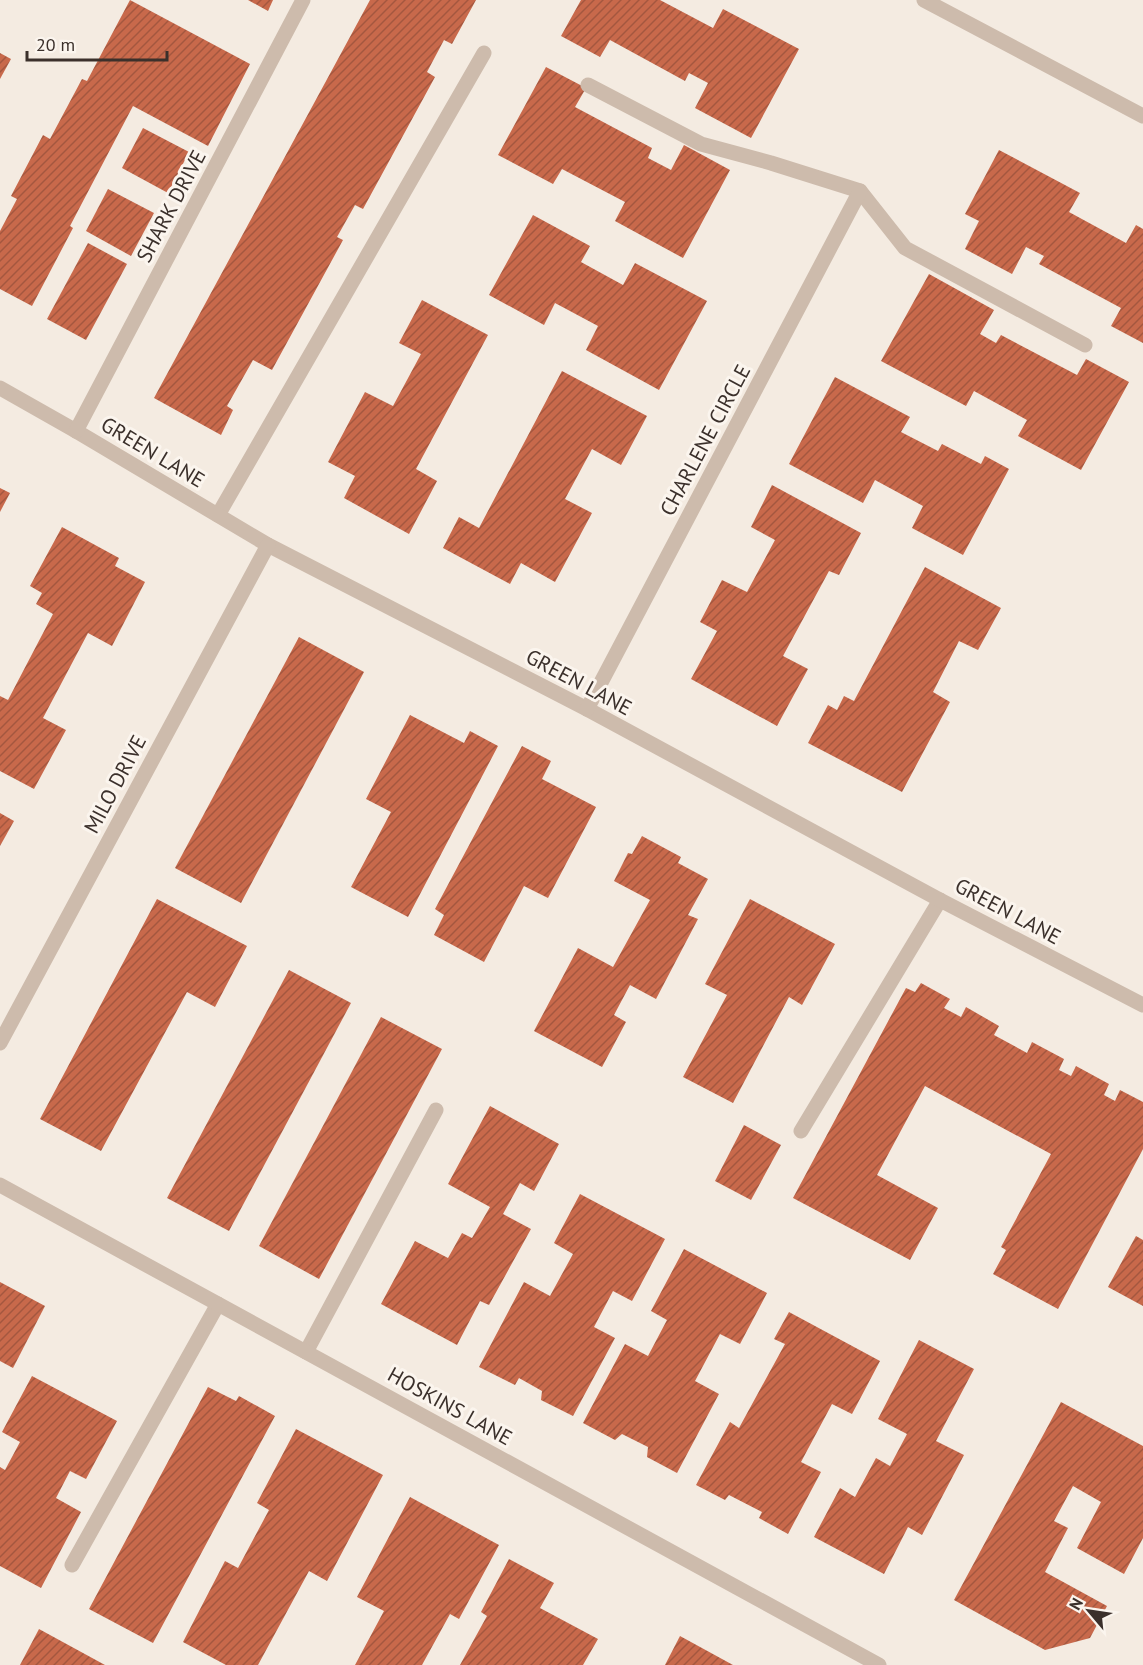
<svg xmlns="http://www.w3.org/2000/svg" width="1143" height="1665" viewBox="0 0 1143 1665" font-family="'PT Sans',sans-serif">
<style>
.building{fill:url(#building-hatch)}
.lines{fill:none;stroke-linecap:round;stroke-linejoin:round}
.service{stroke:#cdbbac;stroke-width:15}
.minor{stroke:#cdbbac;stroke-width:15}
.labels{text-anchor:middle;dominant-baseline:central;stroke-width:6;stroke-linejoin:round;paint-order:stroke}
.street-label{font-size:21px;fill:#3b302b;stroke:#fbf5ee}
</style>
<defs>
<pattern id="building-hatch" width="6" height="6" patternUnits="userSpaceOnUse" patternTransform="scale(1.5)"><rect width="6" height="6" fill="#c8694b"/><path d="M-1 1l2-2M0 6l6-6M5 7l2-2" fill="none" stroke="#a4573f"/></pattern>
</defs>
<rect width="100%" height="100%" fill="#f4ebe1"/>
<!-- building -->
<g class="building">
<polygon points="130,0 250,64 208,146 133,106 70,226 73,228 32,306 0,289 0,231 17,199 11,196 43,135 50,139 82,79 87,81"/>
<polygon points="248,0 273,0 268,11"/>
<polygon points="370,0 476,0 452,44 444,40 427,72 435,77 363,209 355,205 337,237 343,240 272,370 253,360 227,406 233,410 221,435 154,398"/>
<polygon points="581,0 660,0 713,28 723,9 799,49 751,138 695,108 708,83 689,73 685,81 610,40 600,57 561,36"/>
<polygon points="0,53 11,59 0,79"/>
<polygon points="546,67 586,88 575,107 652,148 648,158 671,170 684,145 730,170 683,258 615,221 625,202 562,169 553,184 498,155"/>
<polygon points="143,128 189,152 168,193 122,168"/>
<polygon points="999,150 1080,193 1069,212 1126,243 1136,225 1143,229 1143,343 1111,326 1121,308 1039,264 1044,256 1026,247 1012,274 965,249 979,221 965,214"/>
<polygon points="108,189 154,213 131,256 86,231"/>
<polygon points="533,215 590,246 581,262 623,285 635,263 707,301 659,390 586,350 598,326 555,303 544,325 489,295"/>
<polygon points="88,243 127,264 86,340 47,319"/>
<polygon points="929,274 994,310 980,334 996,343 1001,335 1077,375 1086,359 1129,382 1081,470 1018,436 1027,420 974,391 966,406 881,361"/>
<polygon points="422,300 488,335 416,469 437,481 409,534 344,498 355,476 328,462 365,392 393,406 421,354 399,343"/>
<polygon points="562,371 647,416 621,465 592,449 565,499 592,513 555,582 521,563 510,584 443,548 459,517 479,528"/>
<polygon points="835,377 910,417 901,432 938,451 942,444 981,464 985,456 1009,469 963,555 912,528 923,506 875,480 863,503 789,464"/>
<polygon points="772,485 861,533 839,575 829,571 783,656 808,669 777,726 691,679 717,631 700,622 722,580 747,592 775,540 751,527"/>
<polygon points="0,488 10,493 0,512"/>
<polygon points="62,527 119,558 115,566 145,582 112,646 88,633 43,718 66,730 34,789 0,771 0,696 8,700 53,614 36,604 42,593 30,586"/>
<polygon points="925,567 1001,608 978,650 959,641 933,692 950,702 902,792 808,743 828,705 837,710 844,696 854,701"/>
<polygon points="299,637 364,672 241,903 175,868"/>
<polygon points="410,715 464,743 470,731 498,746 408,917 351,887 391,812 366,799"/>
<polygon points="522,746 551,761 542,779 596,807 548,898 524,886 484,962 434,935 444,915 435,909"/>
<polygon points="0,813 14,821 0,846"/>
<polygon points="642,836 681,857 678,863 708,879 688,915 698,919 656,999 630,985 614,1015 626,1022 602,1067 534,1031 578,948 613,967 650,900 614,881 628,853 632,854"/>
<polygon points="157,899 247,946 215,1007 187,992 101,1151 40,1119"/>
<polygon points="750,899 835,944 802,1005 789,997 733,1103 683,1077 727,995 705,984"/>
<polygon points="289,970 351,1003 229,1231 167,1198"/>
<polygon points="921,983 950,999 944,1008 961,1017 966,1007 999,1026 994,1035 1027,1053 1032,1042 1064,1059 1059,1070 1071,1076 1076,1066 1109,1084 1104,1095 1115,1101 1120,1090 1143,1102 1143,1149 1058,1309 993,1274 1006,1250 1001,1247 1051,1154 925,1086 877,1175 938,1208 910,1260 793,1198 906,988 915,992"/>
<polygon points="381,1017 442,1049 319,1279 259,1246"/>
<polygon points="490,1106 559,1144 534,1191 520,1183 503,1214 531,1229 489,1305 480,1301 457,1345 381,1304 415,1241 448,1258 462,1233 472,1238 490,1207 448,1184"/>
<polygon points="744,1125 781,1145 751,1200 715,1181"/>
<polygon points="580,1194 665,1239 632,1301 613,1291 594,1327 615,1338 573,1416 541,1400 542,1391 519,1378 515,1385 479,1367 524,1282 550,1296 573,1254 554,1243"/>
<polygon points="1136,1236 1143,1240 1143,1306 1108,1287"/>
<polygon points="684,1249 767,1293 740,1344 720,1334 695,1381 719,1394 677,1473 647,1457 648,1447 622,1434 615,1440 583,1423 625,1344 648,1356 667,1320 651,1311"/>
<polygon points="0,1282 45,1306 13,1368 0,1361"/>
<polygon points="789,1312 880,1361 852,1414 832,1404 801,1462 821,1472 788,1534 759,1518 762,1512 729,1495 725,1500 696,1485 730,1422 739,1428 785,1344 774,1339"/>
<polygon points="919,1340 974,1369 936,1441 964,1455 922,1535 908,1527 884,1574 814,1537 840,1488 855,1497 876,1458 890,1466 907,1434 878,1419"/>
<polygon points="32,1376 117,1421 86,1479 70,1471 56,1498 81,1512 41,1588 0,1566 0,1467 5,1470 20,1442 2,1432"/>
<polygon points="208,1387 236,1401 239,1396 275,1416 153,1643 89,1609"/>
<polygon points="1061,1402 1143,1446 1143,1538 1124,1574 1077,1548 1101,1502 1073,1486 1054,1521 1068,1528 1045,1572 1107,1606 1090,1638 1045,1650 954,1600"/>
<polygon points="296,1429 383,1475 327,1581 309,1571 258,1665 226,1665 183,1642 225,1561 238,1568 269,1510 257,1503"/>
<polygon points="410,1497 499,1545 459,1619 450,1614 422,1665 355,1665 384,1611 357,1597"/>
<polygon points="509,1559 554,1583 540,1608 598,1639 583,1665 460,1665 487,1616 481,1612"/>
<polygon points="39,1629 105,1665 20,1665"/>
<polygon points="680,1636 733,1665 665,1665"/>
</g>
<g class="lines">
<!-- service -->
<g class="service">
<polyline points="924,0 1143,116"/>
<polyline points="588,85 701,144 771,163 860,191 905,248 1085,345"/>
<polyline points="218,515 484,53"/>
<polyline points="801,1131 940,900"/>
<polyline points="306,1352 436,1110"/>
<polyline points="72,1565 218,1304"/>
</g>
<!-- minor -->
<g class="minor">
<polyline points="0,388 76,431 268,545 587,709 940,900 1143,1005"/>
<polyline points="76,431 303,0"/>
<polyline points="587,709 860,191"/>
<polyline points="0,1043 268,545"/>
<polyline points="0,1185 879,1665"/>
</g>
</g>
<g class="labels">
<!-- street labels -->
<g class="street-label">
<text transform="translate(171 206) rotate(-62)">SHARK DRIVE</text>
<text transform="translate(705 440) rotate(-62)">CHARLENE CIRCLE</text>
<text transform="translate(153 452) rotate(31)">GREEN LANE</text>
<text transform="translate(579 682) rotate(28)">GREEN LANE</text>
<text transform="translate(115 784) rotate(-62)">MILO DRIVE</text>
<text transform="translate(1008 911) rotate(28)">GREEN LANE</text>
<text transform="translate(450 1406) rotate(29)">HOSKINS LANE</text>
</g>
</g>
<!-- north arrow -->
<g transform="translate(1089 1611) rotate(299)" stroke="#fbf5ee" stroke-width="4.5" paint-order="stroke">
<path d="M0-4.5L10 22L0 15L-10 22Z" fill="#3b302b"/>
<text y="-9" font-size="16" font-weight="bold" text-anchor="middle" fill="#3b302b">N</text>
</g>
<!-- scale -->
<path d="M27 51v9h140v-9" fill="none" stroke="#3b302b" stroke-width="3"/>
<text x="36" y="51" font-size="18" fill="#3b302b" stroke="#fbf5ee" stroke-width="4.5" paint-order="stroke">20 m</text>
</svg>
